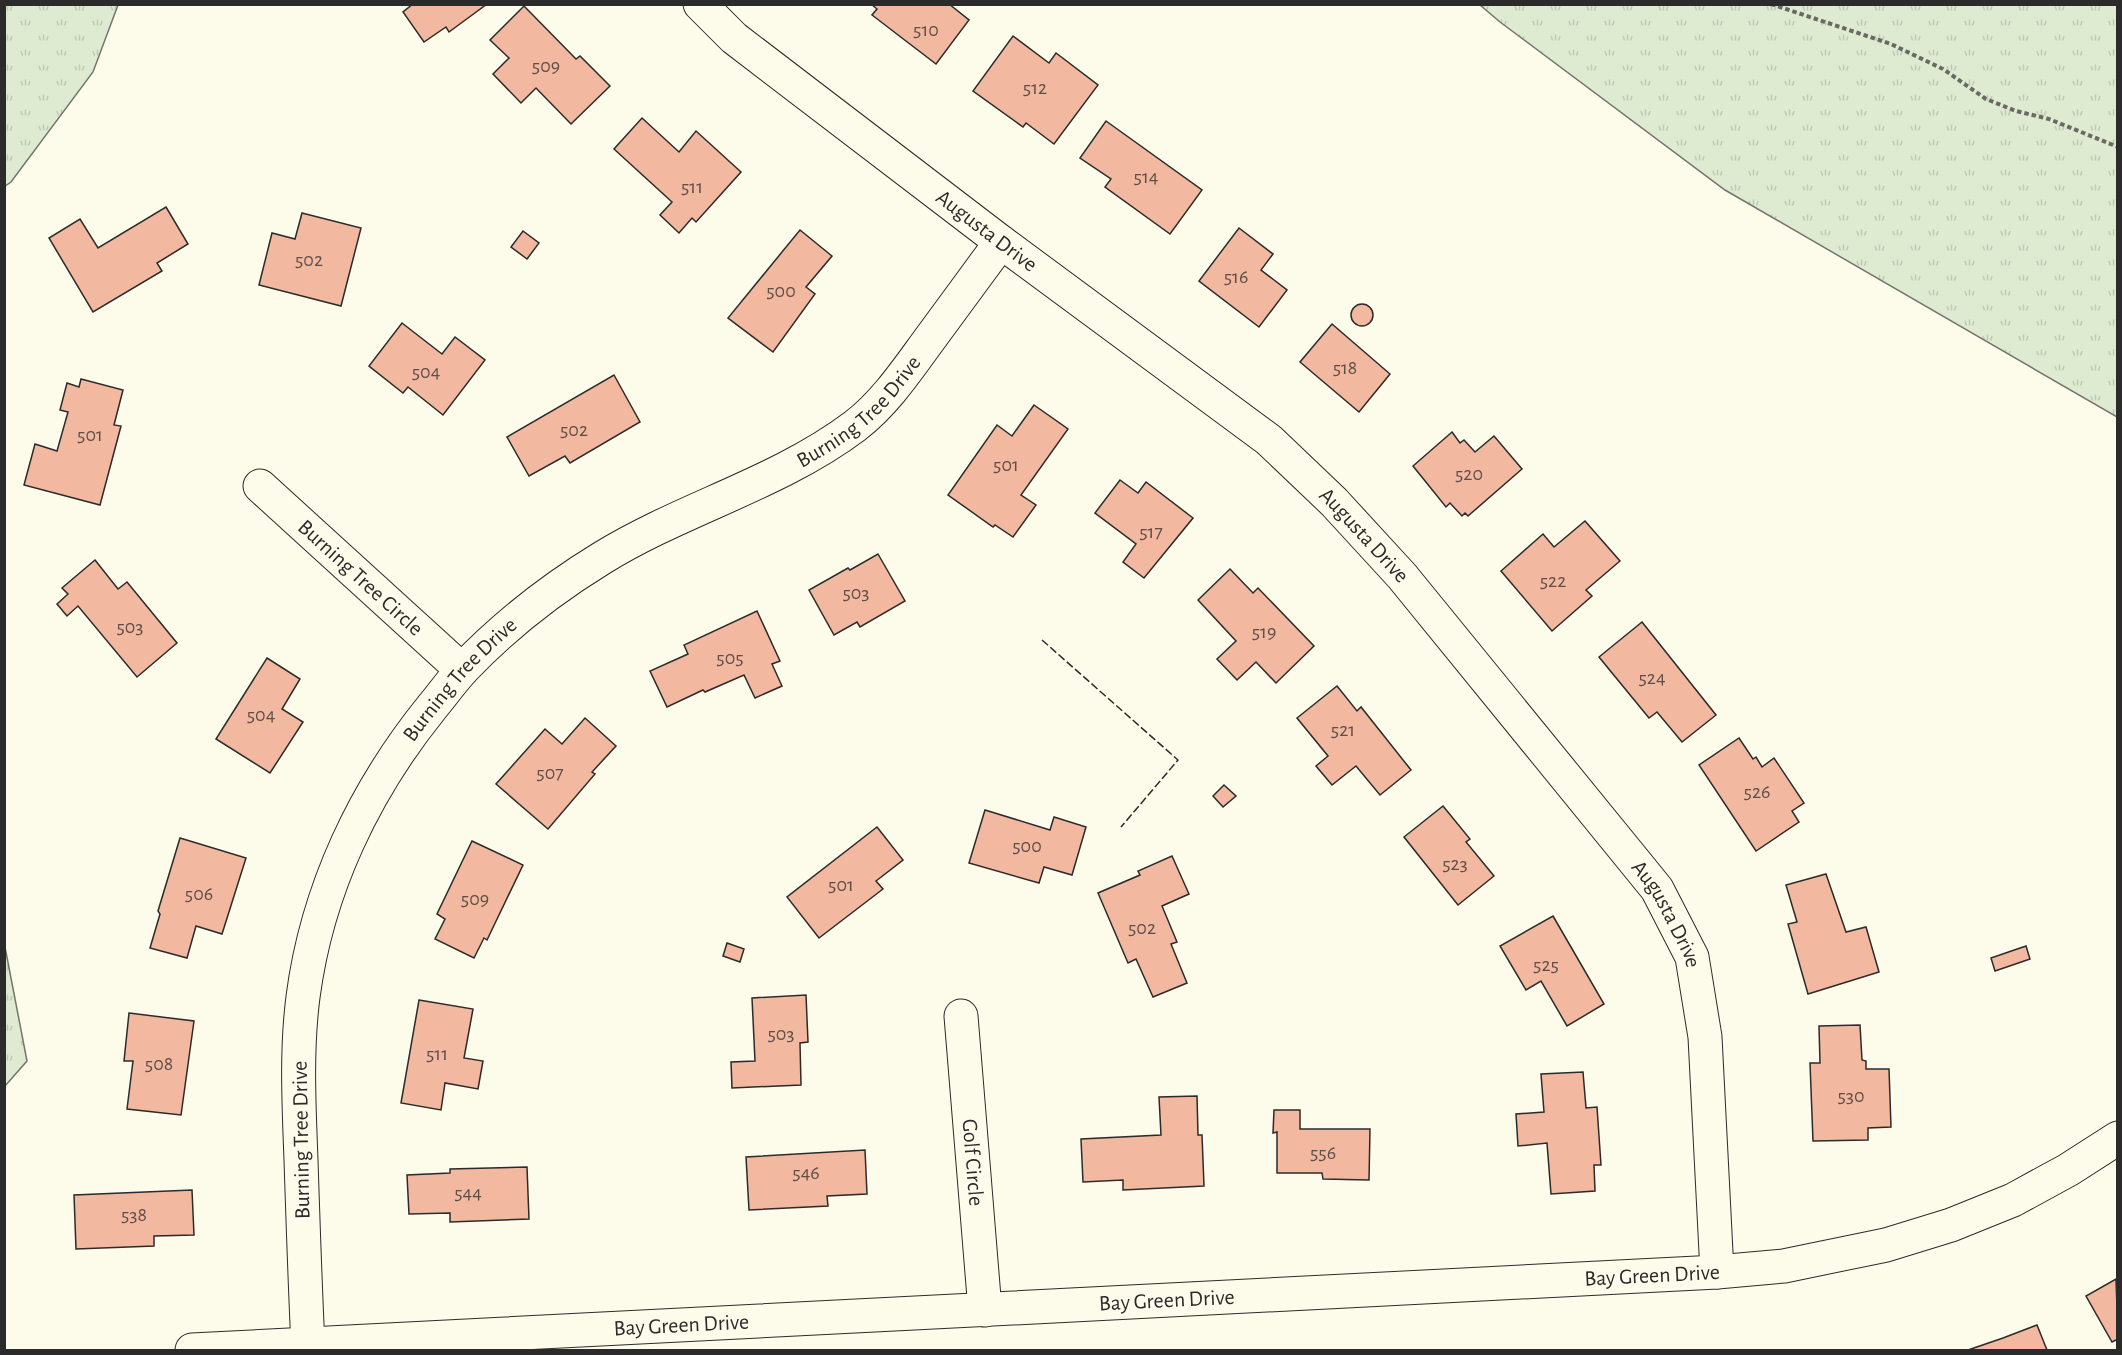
<svg xmlns="http://www.w3.org/2000/svg" width="2122" height="1355" viewBox="0 0 2122 1355" font-family="'Alegreya Sans',sans-serif">
<style>
.grass{fill:url(#grass-tufts);stroke:#74746e;stroke-width:1.5}
.building{fill:#f2b8a0;stroke:#2b2b2b;stroke-width:1.5}
.lines{fill:none;stroke-linecap:round;stroke-linejoin:round}
.street-casing{stroke:#2b2b2b;stroke-width:35}
.path{stroke:#6a6964;stroke-width:4;stroke-dasharray:4.5 3;stroke-linecap:butt}
.street{stroke:#fdfbea;stroke-width:33}
.fence{stroke:#2b2b2b;stroke-width:1.5;stroke-dasharray:8 3;stroke-linecap:butt}
.labels{text-anchor:middle;dominant-baseline:central;stroke-width:4.5;stroke-linejoin:round;paint-order:stroke}
.number-label{font-size:20px;fill:#5d4e48}
.street-label{font-size:22px;fill:#2b2b2b;stroke:#fdfbea}
</style>
<defs>
<pattern id="grass-tufts" width="24" height="20" patternUnits="userSpaceOnUse" patternTransform="scale(1.5)"><rect width="24" height="20" fill="#deebd1"/><path d="M3 7l-1-3M5 7V3M7 7l1-3M15 17l-1-3M17 17v-4M19 17l1-3" fill="none" stroke="#bfcab4"/></pattern>
</defs>
<rect width="100%" height="100%" fill="#fdfbea"/>
<!-- grass -->
<g class="grass">
<polygon points="5,4 118,5 93,72 11,182 5,186"/>
<polygon points="1480,5 2117,5 2117,417 1725,190 1500,22"/>
<polygon points="5,947 27,1061 5,1086 4,1086"/>
</g>
<!-- building -->
<g class="building">
<polygon points="413,4 487,4 449,32 446,27 424,42 403,12"/>
<polygon points="871,4 949,4 969,20 936,64 872,15 877,9"/>
<polygon points="524,6 576,59 580,56 610,86 571,124 536,88 521,103 493,74 509,58 490,40"/>
<polygon points="1013,36 1049,63 1056,53 1098,85 1054,144 1026,123 1023,127 973,91"/>
<polygon points="642,118 679,152 696,131 741,172 696,222 692,218 679,233 660,215 672,202 614,149"/>
<polygon points="1106,121 1202,190 1170,234 1105,187 1111,179 1080,158"/>
<polygon points="166,207 188,244 157,263 162,271 93,312 49,238 80,219 98,248"/>
<polygon points="302,213 361,228 341,306 259,285 272,233 295,239"/>
<polygon points="1239,228 1273,254 1261,270 1287,290 1259,327 1199,281"/>
<polygon points="800,230 832,256 806,287 815,294 773,352 728,318"/>
<polygon points="523,231 539,243 527,259 511,247"/>
<circle cx="1362" cy="315" r="11"/>
<polygon points="402,323 442,354 455,337 485,360 443,415 408,387 403,393 369,366"/>
<polygon points="1332,324 1390,374 1359,412 1300,362"/>
<polygon points="614,375 640,422 570,463 565,456 529,476 507,437"/>
<polygon points="81,379 123,390 114,425 121,426 100,505 24,485 35,444 57,451 68,412 60,410 67,383 79,387"/>
<polygon points="1034,405 1068,429 1021,495 1036,505 1013,537 995,525 993,527 948,495 997,425 1012,436"/>
<polygon points="1452,432 1460,443 1464,440 1475,452 1494,436 1522,469 1468,516 1465,513 1462,516 1450,503 1446,507 1413,466"/>
<polygon points="1120,480 1138,493 1146,482 1193,518 1144,578 1123,562 1136,544 1095,513"/>
<polygon points="1585,521 1620,561 1586,590 1592,596 1552,631 1501,571 1543,534 1554,547"/>
<polygon points="878,554 905,601 860,627 857,622 834,635 809,590 848,568 850,570"/>
<polygon points="95,560 118,589 127,582 177,643 137,677 78,606 67,616 57,604 68,594 62,588"/>
<polygon points="1230,569 1253,593 1258,588 1314,646 1276,683 1256,662 1237,680 1217,659 1236,641 1198,600"/>
<polygon points="757,611 780,661 772,664 782,686 755,698 744,675 705,692 703,690 667,707 650,671 688,654 684,645"/>
<polygon points="1642,622 1716,715 1682,742 1657,712 1649,718 1599,657"/>
<polygon points="267,658 300,679 282,709 303,722 270,773 216,739"/>
<polygon points="1337,686 1357,711 1361,707 1411,770 1380,795 1356,766 1332,785 1316,766 1328,756 1297,718"/>
<polygon points="585,718 616,746 592,772 595,774 548,829 496,784 545,729 562,744"/>
<polygon points="1739,738 1753,759 1756,757 1762,767 1774,758 1804,803 1792,811 1799,822 1756,851 1699,765"/>
<polygon points="1224,785 1236,796 1223,807 1213,796"/>
<polygon points="1443,806 1470,839 1466,842 1494,876 1458,905 1404,837"/>
<polygon points="985,810 1050,830 1054,817 1086,827 1072,875 1044,867 1039,883 969,863"/>
<polygon points="877,827 903,860 876,881 883,889 819,938 787,897"/>
<polygon points="180,838 246,858 222,934 196,926 187,958 150,948 160,914 158,911"/>
<polygon points="472,841 523,865 487,940 484,938 474,958 435,939 445,919 437,914"/>
<polygon points="1172,856 1189,894 1162,906 1177,942 1171,944 1187,983 1153,997 1136,959 1128,963 1098,893 1140,875 1138,871"/>
<polygon points="1826,874 1846,932 1866,927 1879,972 1808,994 1788,924 1797,922 1786,885"/>
<polygon points="1553,916 1604,1004 1567,1026 1541,981 1526,990 1500,946"/>
<polygon points="727,943 744,949 740,962 723,956"/>
<polygon points="2026,946 2030,959 1995,971 1991,958"/>
<polygon points="806,995 808,1042 800,1043 801,1085 732,1088 731,1062 755,1061 752,998"/>
<polygon points="419,1000 473,1009 464,1058 483,1061 478,1089 445,1083 441,1110 401,1103"/>
<polygon points="129,1013 194,1021 181,1115 127,1109 133,1061 124,1061"/>
<polygon points="1860,1025 1862,1060 1866,1061 1866,1069 1889,1069 1891,1127 1868,1128 1868,1140 1813,1141 1810,1063 1820,1063 1819,1026"/>
<polygon points="1583,1072 1586,1108 1597,1107 1601,1165 1594,1165 1595,1191 1551,1194 1547,1143 1518,1146 1516,1114 1544,1112 1541,1074"/>
<polygon points="1197,1096 1198,1135 1202,1135 1204,1186 1123,1190 1123,1180 1083,1182 1081,1139 1161,1135 1159,1097"/>
<polygon points="1274,1110 1300,1110 1300,1129 1370,1129 1369,1180 1323,1179 1322,1173 1277,1173 1277,1132 1273,1133"/>
<polygon points="865,1150 867,1194 827,1196 828,1206 749,1210 746,1157"/>
<polygon points="527,1167 529,1219 450,1222 450,1213 409,1214 407,1175 450,1173 450,1169"/>
<polygon points="192,1190 194,1235 154,1236 154,1246 76,1249 74,1195"/>
<polygon points="2116,1279 2118,1339 2112,1342 2086,1296"/>
<polygon points="2037,1325 2047,1350 1968,1350 2003,1338"/>
</g>
<g class="lines">
<defs>
<g id="street">
<path id="s1" d="M700 4 734 38 1001 242 1269 440 1334 502 1402 576 1657 889 1692 957 1705 1037 1717 1272"/>
<path id="s2" d="M260 486 462 670"/>
<path id="s3" d="M961 1016 985 1310"/>
<path id="s4" d="M308 1346C305 1284 303 1222 301 1160 299 1106 296 1051 303 997 317 890 364 791 432 707 442 695 452 681 463 669 503 627 553 588 602 558 683 508 778 484 855 426 885 403 907 370 929 340 953 307 977 275 1001 242"/>
<path id="s5" d="M192 1350 1717 1272 1784 1266 1886 1245 1951 1225 2013 1200 2068 1170 2118 1138"/>
</g>
</defs>
<!-- street casing -->
<use href="#street" class="street-casing"/>
<!-- path -->
<polyline class="path" points="1771,4 1891,44 1943,69 1986,99 2016,111 2049,119 2118,147"/>
<!-- street -->
<use href="#street" class="street"/>
<!-- fence -->
<polyline class="fence" points="1042,640 1178,760 1121,827"/>
</g>
<g class="labels">
<!-- number labels -->
<g class="number-label">
<text x="926" y="30">510</text>
<text x="546" y="66">509</text>
<text x="1035" y="88">512</text>
<text x="1146" y="177">514</text>
<text x="692" y="187">511</text>
<text x="309" y="260">502</text>
<text x="1236" y="277">516</text>
<text x="781" y="291">500</text>
<text x="1345" y="368">518</text>
<text x="426" y="372">504</text>
<text x="574" y="430">502</text>
<text x="90" y="435">501</text>
<text x="1006" y="465">501</text>
<text x="1469" y="474">520</text>
<text x="1151" y="532">517</text>
<text x="1553" y="581">522</text>
<text x="856" y="593">503</text>
<text x="130" y="627">503</text>
<text x="1264" y="632">519</text>
<text x="730" y="658">505</text>
<text x="1652" y="678">524</text>
<text x="261" y="715">504</text>
<text x="1343" y="730">521</text>
<text x="550" y="773">507</text>
<text x="1757" y="792">526</text>
<text x="1027" y="846">500</text>
<text x="1455" y="864">523</text>
<text x="841" y="885">501</text>
<text x="199" y="894">506</text>
<text x="475" y="899">509</text>
<text x="1142" y="928">502</text>
<text x="1546" y="965">525</text>
<text x="781" y="1034">503</text>
<text x="437" y="1054">511</text>
<text x="159" y="1064">508</text>
<text x="1851" y="1096">530</text>
<text x="1323" y="1153">556</text>
<text x="806" y="1173">546</text>
<text x="468" y="1193">544</text>
<text x="134" y="1215">538</text>
</g>
<!-- street labels -->
<g class="street-label">
<text stroke="none"><textPath href="#s1" startOffset="366">Augusta Drive</textPath></text>
<text stroke="none"><textPath href="#s4" startOffset="1196">Burning Tree Drive</textPath></text>
<text stroke="none"><textPath href="#s1" startOffset="852">Augusta Drive</textPath></text>
<text stroke="none"><textPath href="#s2" startOffset="136">Burning Tree Circle</textPath></text>
<text stroke="none"><textPath href="#s4" startOffset="710">Burning Tree Drive</textPath></text>
<text stroke="none"><textPath href="#s1" startOffset="1338">Augusta Drive</textPath></text>
<text transform="translate(301 1140) rotate(-91)">Burning Tree Drive</text>
<text stroke="none"><textPath href="#s3" startOffset="147">Golf Circle</textPath></text>
<text stroke="none"><textPath href="#s5" startOffset="1462">Bay Green Drive</textPath></text>
<text stroke="none"><textPath href="#s5" startOffset="976">Bay Green Drive</textPath></text>
<text stroke="none"><textPath href="#s5" startOffset="490">Bay Green Drive</textPath></text>
</g>
</g>
<!-- border -->
<rect width="2122" height="1355" fill="none" stroke="#2b2b2b" stroke-width="12"/>
</svg>
